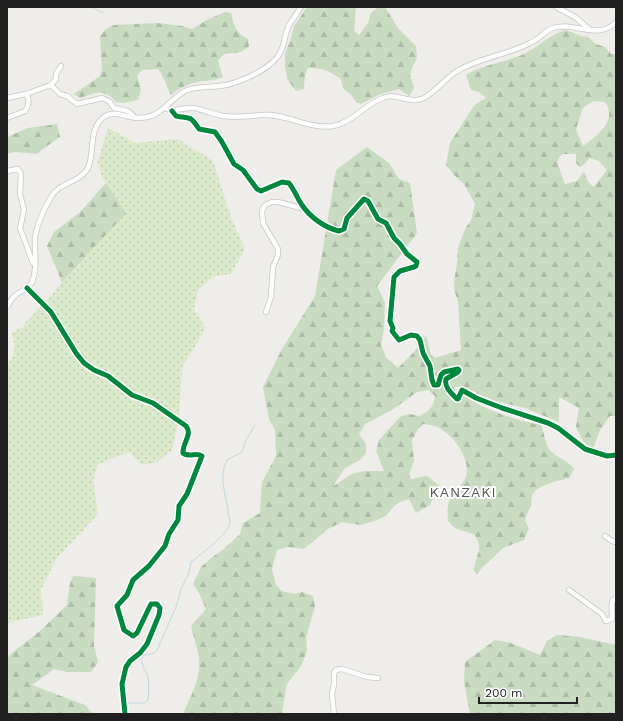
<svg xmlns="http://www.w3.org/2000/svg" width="623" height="721" viewBox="0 0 623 721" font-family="'Work Sans',sans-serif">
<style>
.grass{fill:url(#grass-dots)}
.forest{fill:url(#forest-firs);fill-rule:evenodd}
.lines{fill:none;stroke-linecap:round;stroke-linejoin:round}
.stream{stroke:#bfd7e0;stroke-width:1}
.minor-casing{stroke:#c7c6c5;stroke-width:6}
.minor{stroke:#fcfcfc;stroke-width:4.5}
.cycleway-casing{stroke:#fff;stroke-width:8}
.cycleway{stroke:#00873e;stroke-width:5}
.labels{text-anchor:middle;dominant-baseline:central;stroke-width:4;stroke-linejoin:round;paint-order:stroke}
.quarter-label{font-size:14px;letter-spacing:1px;fill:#535353;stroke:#fff}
</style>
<defs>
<pattern id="grass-dots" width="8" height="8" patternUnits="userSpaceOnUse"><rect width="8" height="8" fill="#daeacb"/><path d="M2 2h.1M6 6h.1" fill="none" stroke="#bbc8ae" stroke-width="1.8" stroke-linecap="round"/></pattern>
<pattern id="forest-firs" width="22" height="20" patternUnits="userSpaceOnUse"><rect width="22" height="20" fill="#c9dbc1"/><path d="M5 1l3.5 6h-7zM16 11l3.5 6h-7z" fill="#acbca6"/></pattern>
</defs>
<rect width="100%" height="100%" fill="#eeedea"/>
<!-- grass -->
<path class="grass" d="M108 128 135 143 178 139 213 161 231 218 245 249 231 274 215 276 198 290 194 309 206 328 182 367 179 417 172 450 157 462 142 465 129 452 98 464 93 481 98 514 56 559 41 589 43 615 10 622 7 628V368C14 353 17 349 11 333L23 327 27 321 52 295 66 277 126 213 102 177 98 162Z"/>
<!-- forest -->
<g class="forest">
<path d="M307 7H356L354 31 359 35 368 23 371 13 378 7H385L398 28 416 46 417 58 412 68 410 75 414 88 409 96 399 89 378 95 361 104 356 102 352 96 343 88 341 79C329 71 323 68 308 68L305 75 304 89 296 91 287 79 285 67V53L290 41 294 26Z"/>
<path d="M225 12 231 13C235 27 234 31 248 39L249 47C245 49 240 53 236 53 226 54 224 52 218 61L223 77C216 80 212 80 204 81 192 82 181 87 171 95L162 75 158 69 142 70 137 76 141 90 138 100 123 103 116 102C104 88 96 93 80 98L74 94 100 76 102 71 100 36 106 29 114 25 158 23 182 26 192 29 207 20Z"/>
<path d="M566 30 581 36 588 37 596 44 605 47 611 54H616V416H610L600 430 593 449 583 441 576 427 579 408 559 397V422L525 408 495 401 464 387H455V393L450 399 456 403 460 402 464 396C487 411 513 419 541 425 544 432 545 443 549 449 556 458 568 460 574 469L569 478C559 481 535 485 532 496 531 500 532 504 530 508 525 518 523 519 529 528L524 540 503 548 481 569 477 574 474 571C474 562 479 555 479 547 479 532 468 533 457 529 453 527 451 524 448 521 447 511 447 502 453 494 457 488 464 483 466 476 471 457 452 433 435 426 431 425 427 424 423 424L418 429 412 440 414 461 409 474 411 479 427 476 440 486 429 506 416 513 409 499 400 502 394 506 386 516 374 521 360 525 342 522 328 529 304 549 288 547 277 550 272 569 276 585 282 591 294 594 302 592 313 596 315 607 306 637 307 651 301 666 287 684 282 711 284 714H183C191 695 203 675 198 653 196 644 193 635 191 626L206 609 199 593 193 584 201 567 209 560 226 547 240 534 243 523 260 513 262 482 276 456 275 430 269 419 263 387 282 349 315 296 336 170 367 147 389 163 399 179 410 183 417 233 377 286 385 303 384 329 381 345 386 357 398 368 413 353 426 336 431 355 435 358 461 350 458 301 454 290V281L457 263 458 248 465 229 471 220 475 204 464 184 454 175 446 165 450 143 473 107 477 103 486 98 479 92 471 90 466 75C484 64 502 63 522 55 538 48 548 35 566 30ZM593 101 605 102C618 121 597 136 583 146L576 129 583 108ZM563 154H576V163L580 167 586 163 589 158 599 161 607 170 594 187 588 182 584 171 577 181 565 184 557 162 560 156ZM428 390 435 396 433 405 428 411 419 416 410 414 401 416 379 440 376 451 384 471H364L352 474 332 487 345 468 360 460 366 453V444L359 434 365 424 392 410 417 392Z"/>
<polygon points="57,124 60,137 36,154 15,152 7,154 7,137 28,128"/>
<polygon points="106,183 126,213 62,282 47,246 54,232 80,212"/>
<polygon points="73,576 96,578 94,645 98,662 91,672 67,672 54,669 32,685 85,705 93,714 7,714 7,657 40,631 67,605 70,583"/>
<polygon points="557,635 580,637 616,645 616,714 470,714 464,682 465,662 495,640 511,643 540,655 547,641"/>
</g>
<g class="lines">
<!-- stream -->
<g class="stream">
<polyline points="91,7 103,13"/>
<path d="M128 714 127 703H144L148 700C149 693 149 685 148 677 145 668 133 653 153 654L157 650 176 607 181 589 189 573 191 562C200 555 225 536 229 526 231 521 228 516 228 511 226 493 218 478 227 460L242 452 246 440 255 425"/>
</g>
<defs>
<g id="minor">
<polyline points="556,7 575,17 589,29"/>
<polyline points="50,86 56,79 56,74 61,66"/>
<path d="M26 94 48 86H52L60 94 67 96 77 104 102 98 109 101 114 108C123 110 129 109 135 118"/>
<path d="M7 98 26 94C30 99 29 106 25 111L7 118"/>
<path d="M164 108C177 113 181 107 194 108 204 110 213 114 223 116 236 118 249 116 262 115 286 113 310 130 333 126 352 123 365 104 383 98 397 92 410 105 424 98 436 91 445 79 457 71 479 58 507 55 530 43 539 40 544 31 553 28 574 21 598 41 616 22"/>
<path d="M172 111 176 116C191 119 190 115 199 129L215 132 222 142 234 164 243 170 257 189 261 191 282 182 289 183C295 191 297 198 302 205 310 217 325 228 339 231L344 229 347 218 364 199 368 201 378 219 386 223 394 238 400 244 407 254 417 262 416 266 414 267 400 271 394 277 390 321 393 328 392 331 399 340 411 335 417 336 420 340 423 353 430 366 432 380 434 385H438L441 375 444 372 458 369 459 370 458 372 446 379C444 387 451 393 457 399H458L462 390 476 398 502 408 548 423 558 428 585 449 607 456 616 455"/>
<polyline points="7,171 18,169 21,174 20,194 24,210 20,228 33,263"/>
<path d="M27 288 51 312 76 353 84 363 94 370 108 376 132 395 153 403 186 426C193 434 182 444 183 453 189 458 196 452 202 456L187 494 179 506 178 520 169 534 165 546 149 566 133 580 127 595 117 606 124 630 133 636 137 633 151 604H157L160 608 159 615 147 644 140 653 130 661 126 667 122 684 125 714"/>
<path d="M7 307C9 303 12 298 16 295 21 290 29 289 32 282 38 268 34 251 35 237 37 224 44 209 51 197 59 182 80 183 88 168 95 153 88 128 104 117 112 111 121 115 130 117 136 118 142 118 148 117 164 113 173 96 187 90 200 85 214 88 226 85 243 81 274 68 281 51 285 43 285 33 289 25 293 19 297 13 301 7"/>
<polyline points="266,312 271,297 273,267 278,255 278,249 263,223 262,211 265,205 272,202 278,202 305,209"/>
<polyline points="605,536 612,541 616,542"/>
<path d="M569 590 602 614 606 621 612 619C613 612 610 606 613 600L616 599"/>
<polyline points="334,714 332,694 334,684 334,673 336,670 342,669 367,677 378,678"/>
</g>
</defs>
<!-- minor casing -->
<use href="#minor" class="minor-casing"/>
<!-- minor -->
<use href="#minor" class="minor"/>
<defs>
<g id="cycleway">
<path d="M172 111 176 116C191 119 190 115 199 129L215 132 222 142 234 164 243 170 257 189 261 191 282 182 289 183C295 191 297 198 302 205 310 217 325 228 339 231L344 229 347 218 364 199 368 201 378 219 386 223 394 238 400 244 407 254 417 262 416 266 414 267 400 271 394 277 390 321 393 328 392 331 399 340 411 335 417 336 420 340 423 353 430 366 432 380 434 385H438L441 375 444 372 458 369 459 370 458 372 446 379C444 387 451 393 457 399H458L462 390 476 398 502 408 548 423 558 428 585 449 607 456 616 455"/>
<path d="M27 288 51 312 76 353 84 363 94 370 108 376 132 395 153 403 186 426C193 434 182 444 183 453 189 458 196 452 202 456L187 494 179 506 178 520 169 534 165 546 149 566 133 580 127 595 117 606 124 630 133 636 137 633 151 604H157L160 608 159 615 147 644 140 653 130 661 126 667 122 684 125 714"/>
</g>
</defs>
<!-- cycleway casing -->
<use href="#cycleway" class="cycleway-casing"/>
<!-- cycleway -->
<use href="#cycleway" class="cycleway"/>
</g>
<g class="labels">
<!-- quarter labels -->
<g class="quarter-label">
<text x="463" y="492">KANZAKI</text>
</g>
</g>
<!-- border -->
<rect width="623" height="721" fill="none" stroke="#202020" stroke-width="16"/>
<!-- scale -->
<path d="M479 697v6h98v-6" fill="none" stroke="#202020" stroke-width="2"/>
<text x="485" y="697" font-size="12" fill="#202020" stroke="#ffffff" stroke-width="3" paint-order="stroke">200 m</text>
</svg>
